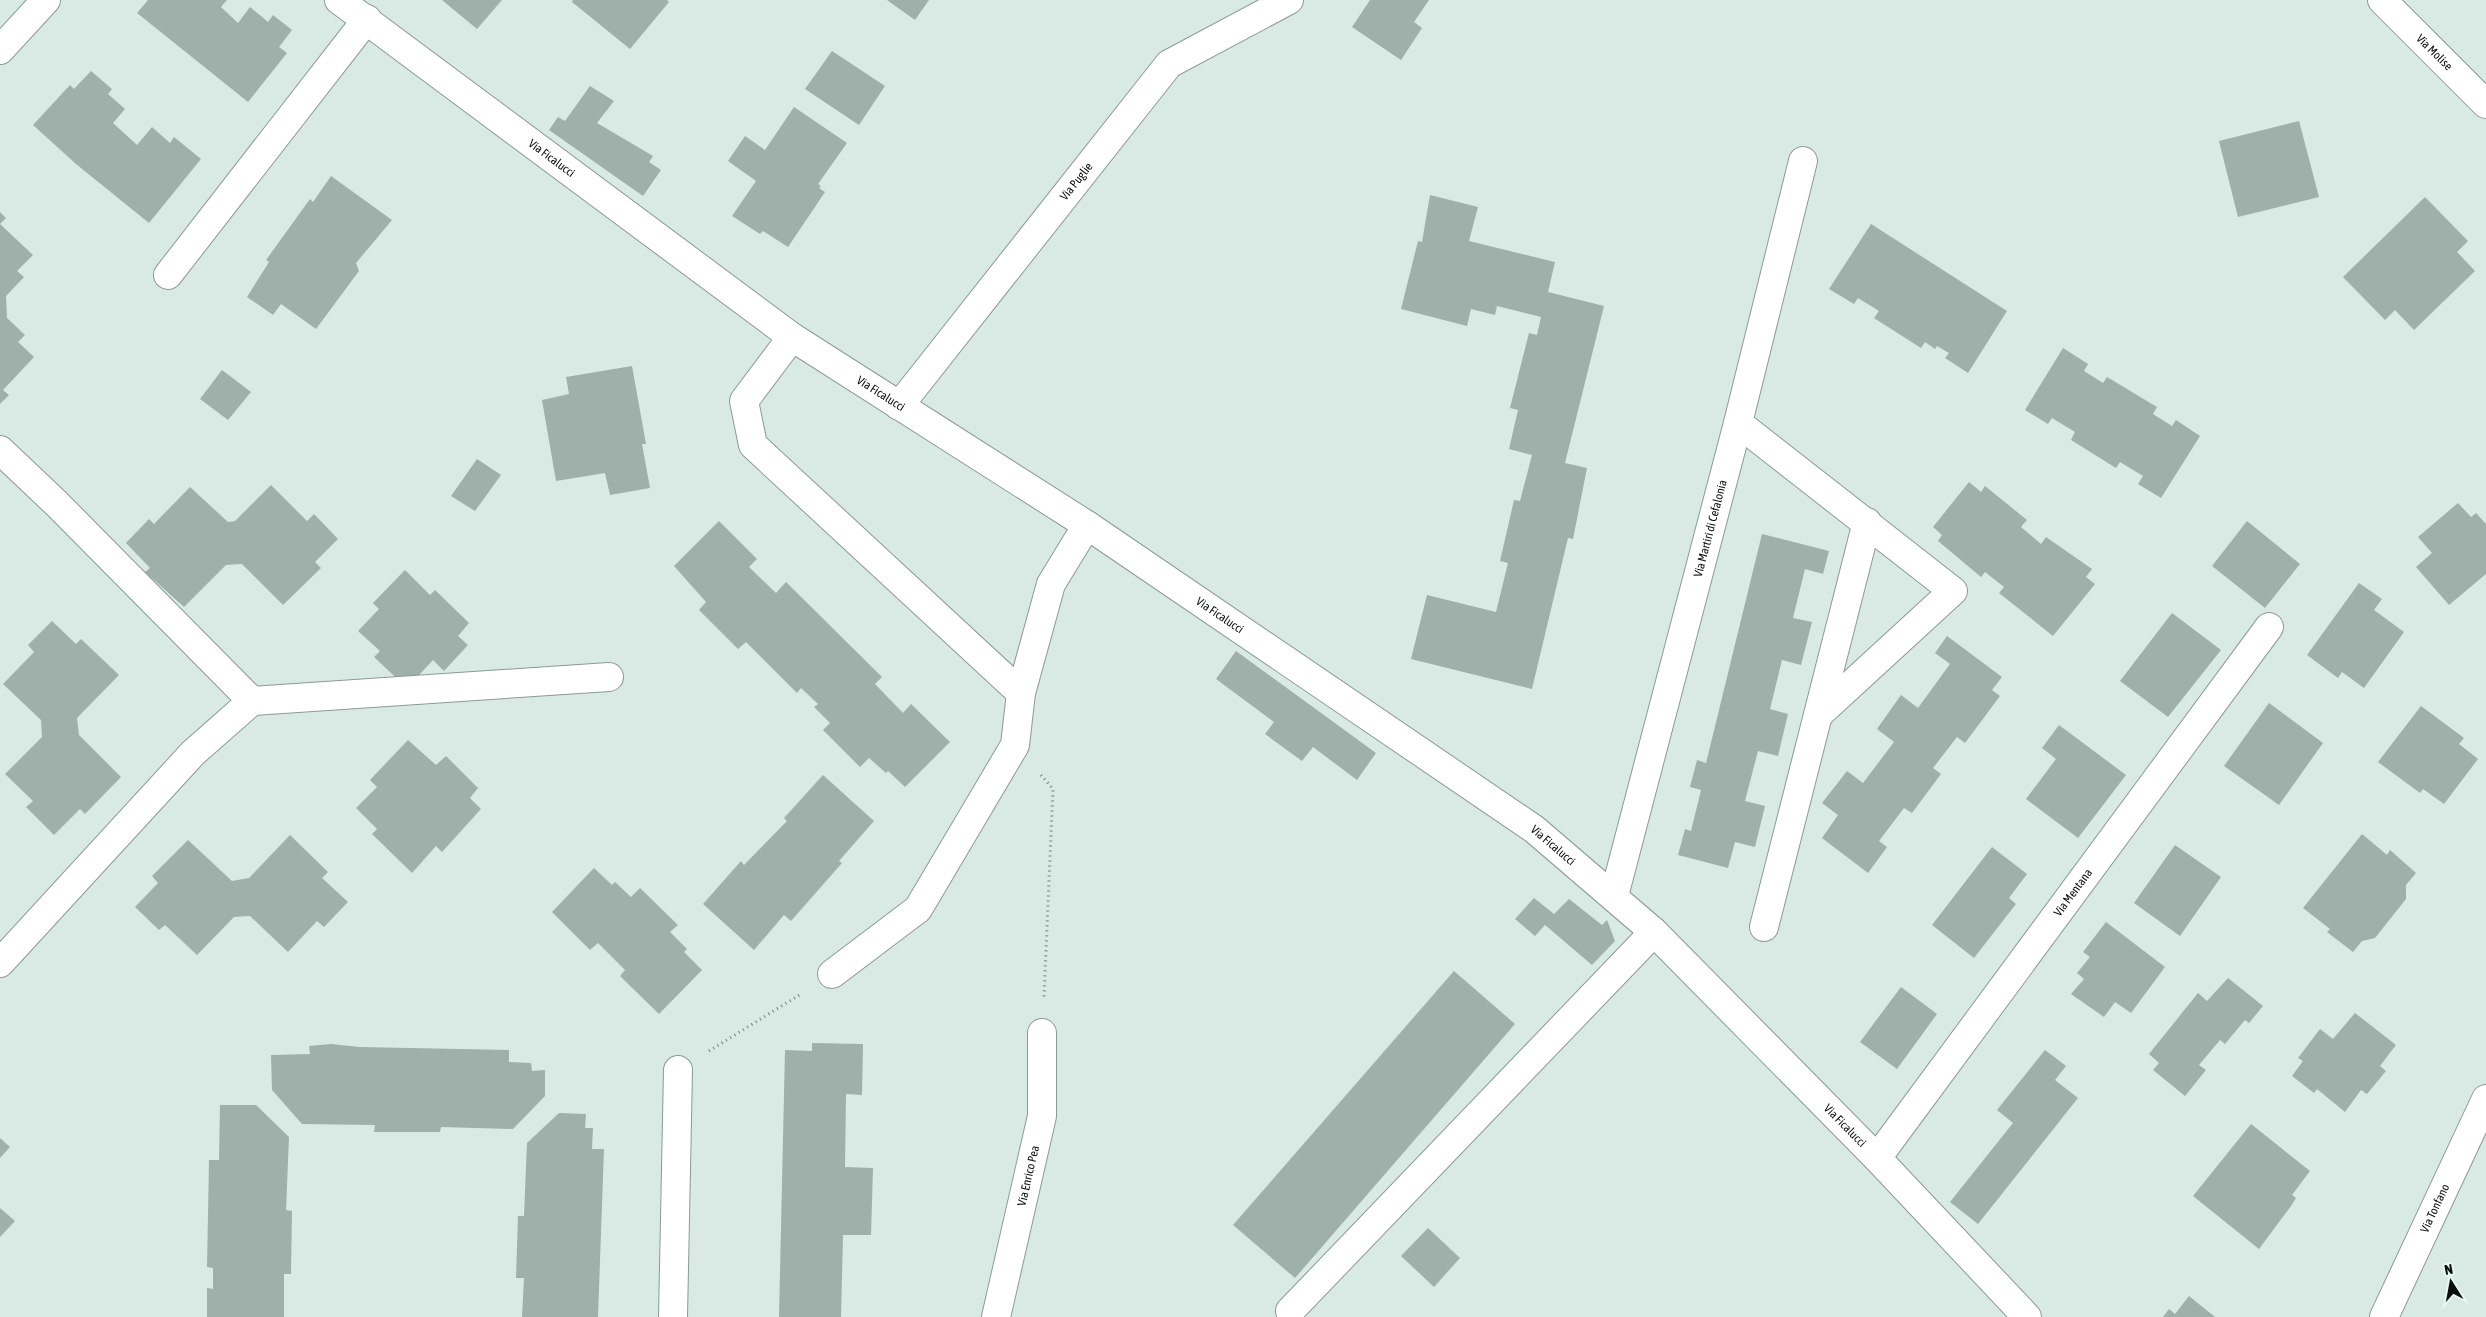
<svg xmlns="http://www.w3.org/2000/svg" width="2486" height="1317" viewBox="0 0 2486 1317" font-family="'Asap Condensed',sans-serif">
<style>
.building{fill:#9fafaa}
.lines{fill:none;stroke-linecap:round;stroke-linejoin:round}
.minor-casing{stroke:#8b9a95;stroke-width:30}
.path{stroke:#737e7b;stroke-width:3;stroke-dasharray:1 4;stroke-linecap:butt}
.minor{stroke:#fff;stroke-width:28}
.labels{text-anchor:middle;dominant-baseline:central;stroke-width:4;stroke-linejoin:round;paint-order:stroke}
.street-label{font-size:12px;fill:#0a0f0e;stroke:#e7f7f2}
</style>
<rect width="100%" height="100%" fill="#d9eae5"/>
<!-- building -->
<g class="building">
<polygon points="148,0 227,0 221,7 238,23 250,7 268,22 273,15 292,30 279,47 287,53 248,102 137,13"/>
<polygon points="442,0 502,0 477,29"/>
<polygon points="573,0 667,0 669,2 630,49 572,2"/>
<polygon points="887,0 929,0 915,20"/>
<polygon points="1370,0 1429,0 1414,22 1422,28 1401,60 1352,27"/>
<polygon points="832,51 885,86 859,125 805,89"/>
<polygon points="91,71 112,89 108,94 125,109 113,123 137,145 152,127 170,143 174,137 201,159 149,223 76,164 33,125 70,85 74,89"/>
<polygon points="590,86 614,101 597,123 653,156 649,162 661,170 643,196 549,130 558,117 565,121"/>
<polygon points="794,107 847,143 818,184 821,186 819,188 825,192 788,247 763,231 760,234 732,216 756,181 728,161 745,136 765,150"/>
<polygon points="2299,121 2319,197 2238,217 2219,141"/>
<polygon points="331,176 392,220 356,263 359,271 316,329 281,304 273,315 247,297 269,262 266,260 310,199 313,202"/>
<polygon points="1430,195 1478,207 1469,241 1555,262 1548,292 1604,306 1565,463 1587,468 1573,539 1568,538 1532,689 1411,659 1427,595 1496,612 1508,563 1500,561 1514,500 1520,501 1532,455 1509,449 1518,410 1510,408 1529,333 1537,335 1541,317 1497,306 1495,315 1471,309 1467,326 1401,309 1418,241 1422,242"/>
<polygon points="2425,197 2468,241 2457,252 2475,271 2414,330 2395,310 2385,320 2343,277"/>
<polygon points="0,212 6,218 0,224 33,255 17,271 24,277 6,296 7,318 25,335 18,342 34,357 3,390 9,395 0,404"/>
<polygon points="1871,224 2007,311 1968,373 1945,358 1949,353 1937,346 1935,349 1925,342 1921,348 1874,318 1879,311 1858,298 1854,304 1829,289"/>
<polygon points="2063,348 2088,364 2084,371 2103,383 2107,377 2157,407 2153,414 2172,426 2176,420 2200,436 2161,498 2138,484 2143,476 2120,462 2116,468 2071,440 2075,432 2052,418 2048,424 2025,410"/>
<polygon points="632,366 646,444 642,444 650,488 610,495 605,473 556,481 542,400 569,394 566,377"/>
<polygon points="222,370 251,392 228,420 200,399"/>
<polygon points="477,459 501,475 475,511 451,496"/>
<polygon points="1969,482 1981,492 1985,486 2027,520 2021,527 2041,544 2046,537 2092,569 2086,577 2095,584 2053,636 1999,593 2004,587 1985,572 1981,577 1938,541 1942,535 1933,527"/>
<polygon points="271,485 307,521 314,514 338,539 315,562 321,568 283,605 242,564 226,565 184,607 145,572 150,568 126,543 149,519 154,524 190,487 228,522 235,521"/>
<polygon points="2458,503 2471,517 2476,513 2486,524 2486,574 2449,605 2416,567 2432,553 2418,537"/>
<polygon points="719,521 757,559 749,567 776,593 786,582 882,677 875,684 903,713 911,704 950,742 905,787 888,771 886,773 869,758 860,767 823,730 830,723 814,707 818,704 801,688 797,693 746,642 738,649 699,610 706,602 674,566"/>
<polygon points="2247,521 2300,564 2265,608 2212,566"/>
<polygon points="1762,534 1829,551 1823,574 1805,569 1793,618 1812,622 1801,665 1782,660 1770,709 1788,714 1778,756 1758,751 1745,801 1765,806 1755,847 1735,842 1728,868 1678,855 1685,829 1691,831 1701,790 1690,787 1697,760 1706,763"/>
<polygon points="405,570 430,595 435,590 469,623 458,636 468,645 444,671 433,660 407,688 374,657 380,651 358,631 379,609 373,603"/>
<polygon points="2359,583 2382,599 2374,610 2404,632 2364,688 2342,672 2338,678 2307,655"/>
<polygon points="2172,613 2221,650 2168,717 2120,681"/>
<polygon points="52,621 76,644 81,639 119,675 77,718 79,735 121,777 85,814 80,809 54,835 26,807 33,801 5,774 42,737 41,720 3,684 34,652 28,645"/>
<polygon points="1947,636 2002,677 1992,690 2000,696 1965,743 1957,737 1933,768 1941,774 1912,813 1904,808 1879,841 1887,847 1868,873 1822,838 1838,815 1822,803 1847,771 1863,783 1894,742 1877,729 1901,695 1918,708 1950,664 1935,653"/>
<polygon points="1236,651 1376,753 1357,780 1313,747 1302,761 1265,734 1274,722 1216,679"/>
<polygon points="2269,703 2323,743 2279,805 2224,766"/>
<polygon points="2421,706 2464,738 2459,744 2478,759 2444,804 2423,789 2420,793 2378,762"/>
<polygon points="2059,725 2126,775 2078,838 2026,799 2056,759 2042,748"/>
<polygon points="408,740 436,765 446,756 478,788 470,798 481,809 442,852 436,846 412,873 372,834 377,829 356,808 377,787 370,780"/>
<polygon points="823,775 874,821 839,861 842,863 791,921 784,915 754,950 703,904 741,861 744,865 787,821 784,818"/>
<polygon points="2362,834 2387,855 2390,850 2416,873 2406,885 2406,899 2375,938 2362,941 2353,952 2327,932 2330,929 2303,908"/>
<polygon points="290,835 328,872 322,878 348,902 324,927 317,921 288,952 250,916 234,917 197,955 165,925 159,930 135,907 158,883 152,876 188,840 232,881 249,878"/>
<polygon points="2175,845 2221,877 2180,936 2134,903"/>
<polygon points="1992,847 2027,874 2009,898 2016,904 1974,958 1932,925"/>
<polygon points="594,868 612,885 615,882 631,897 640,888 678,925 670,932 687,949 684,952 702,970 659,1014 620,976 625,970 598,943 590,950 552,912"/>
<polygon points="1534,898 1554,914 1569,899 1602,925 1607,920 1615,941 1592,965 1545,925 1535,936 1515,919"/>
<polygon points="2106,922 2165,967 2131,1013 2115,1002 2104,1017 2071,994 2084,979 2077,973 2090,957 2083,952"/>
<polygon points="1454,971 1515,1024 1295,1278 1233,1225"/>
<polygon points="2228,978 2263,1006 2249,1023 2245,1020 2225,1044 2220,1040 2199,1065 2206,1070 2185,1096 2153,1070 2159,1063 2149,1054 2198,993 2207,1001"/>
<polygon points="1901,987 1937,1014 1897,1069 1860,1042"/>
<polygon points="2355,1013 2396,1045 2380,1066 2386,1071 2367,1094 2361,1090 2345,1112 2317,1089 2314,1093 2292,1076 2303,1061 2298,1058 2320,1029 2333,1039"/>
<polygon points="812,1043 863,1044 862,1095 846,1094 845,1167 873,1168 871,1235 843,1235 841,1317 779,1317 785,1050 812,1051"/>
<polygon points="331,1044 360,1047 509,1050 509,1062 531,1063 532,1071 545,1070 545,1096 513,1129 441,1127 440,1132 374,1132 375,1125 302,1124 272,1090 271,1055 310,1054 309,1046"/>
<polygon points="2045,1050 2066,1066 2055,1080 2078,1098 1978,1224 1950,1202 2013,1123 1997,1110"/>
<polygon points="220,1105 256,1105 289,1137 286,1210 292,1211 291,1274 284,1274 284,1317 207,1317 207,1288 213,1289 213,1268 207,1267 209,1160 219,1160"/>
<polygon points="559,1113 586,1114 585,1128 593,1128 592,1149 604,1149 598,1317 522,1317 524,1278 516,1278 518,1216 524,1216 527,1143"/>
<polygon points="2251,1124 2310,1171 2292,1195 2296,1198 2291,1206 2259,1249 2193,1196"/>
<polygon points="0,1138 10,1147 0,1158"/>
<polygon points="0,1208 15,1221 0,1237"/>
<polygon points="1428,1228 1460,1258 1434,1287 1401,1256"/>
<polygon points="2189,1296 2215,1317 2163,1317 2169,1309 2175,1314"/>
</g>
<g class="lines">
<defs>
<g id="minor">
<path id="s1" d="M339 0 792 337 1087 525 1534 829 1654 932 1877 1158 2027 1317"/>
<path id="s2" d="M2382 0 2486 104"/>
<polyline points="0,50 46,0"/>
<polyline points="168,275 367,19"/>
<polyline points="792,337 744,401 753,445 1021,693"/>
<path id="s3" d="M899 406 1169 64 1289 0"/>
<polyline points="1738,423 1953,591 1818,715"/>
<polyline points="0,450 57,504 252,701 609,677"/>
<path id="s4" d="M1614 896 1738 423 1803 161"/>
<polyline points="1764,927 1867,522"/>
<polyline points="0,963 193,753 252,701"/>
<polyline points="832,974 918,909 1015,745 1021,693 1051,584 1087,525"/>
<path id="s5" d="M1877 1158 2269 627"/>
<polyline points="1290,1311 1654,932"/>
<polyline points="673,1317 678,1070"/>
<path id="s6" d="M996 1317 1042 1116V1033"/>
<path id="s7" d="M2384 1317 2486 1099"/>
</g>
</defs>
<!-- minor casing -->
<use href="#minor" class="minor-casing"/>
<!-- path -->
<g class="path">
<polyline points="1041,775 1053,789 1044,997"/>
<polyline points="709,1051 801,994"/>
</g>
<!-- minor -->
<use href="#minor" class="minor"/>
</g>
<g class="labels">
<!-- street labels -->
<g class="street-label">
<text stroke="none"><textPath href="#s2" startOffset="74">Via Molise</textPath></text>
<text stroke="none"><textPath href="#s1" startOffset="265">Via Ficalucci</textPath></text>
<text stroke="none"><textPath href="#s3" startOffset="286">Via Puglie</textPath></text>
<text stroke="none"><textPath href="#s1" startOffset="670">Via Ficalucci</textPath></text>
<text stroke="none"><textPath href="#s4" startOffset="380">Via Martiri di Cefalonia</textPath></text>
<text stroke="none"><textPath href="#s1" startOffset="1075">Via Ficalucci</textPath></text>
<text stroke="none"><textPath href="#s1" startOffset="1480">Via Ficalucci</textPath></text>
<text stroke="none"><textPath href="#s5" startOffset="330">Via Mentana</textPath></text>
<text stroke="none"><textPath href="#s1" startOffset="1885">Via Ficalucci</textPath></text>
<text stroke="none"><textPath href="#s6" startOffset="145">Via Enrico Pea</textPath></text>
<text stroke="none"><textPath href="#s7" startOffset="120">Via Tonfano</textPath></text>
</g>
</g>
<!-- north arrow -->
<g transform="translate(2451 1282) rotate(349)" stroke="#e7f7f2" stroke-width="4" paint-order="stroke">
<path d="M0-4L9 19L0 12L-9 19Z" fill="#0a0f0e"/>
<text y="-8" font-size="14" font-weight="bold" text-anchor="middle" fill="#0a0f0e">N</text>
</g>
</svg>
